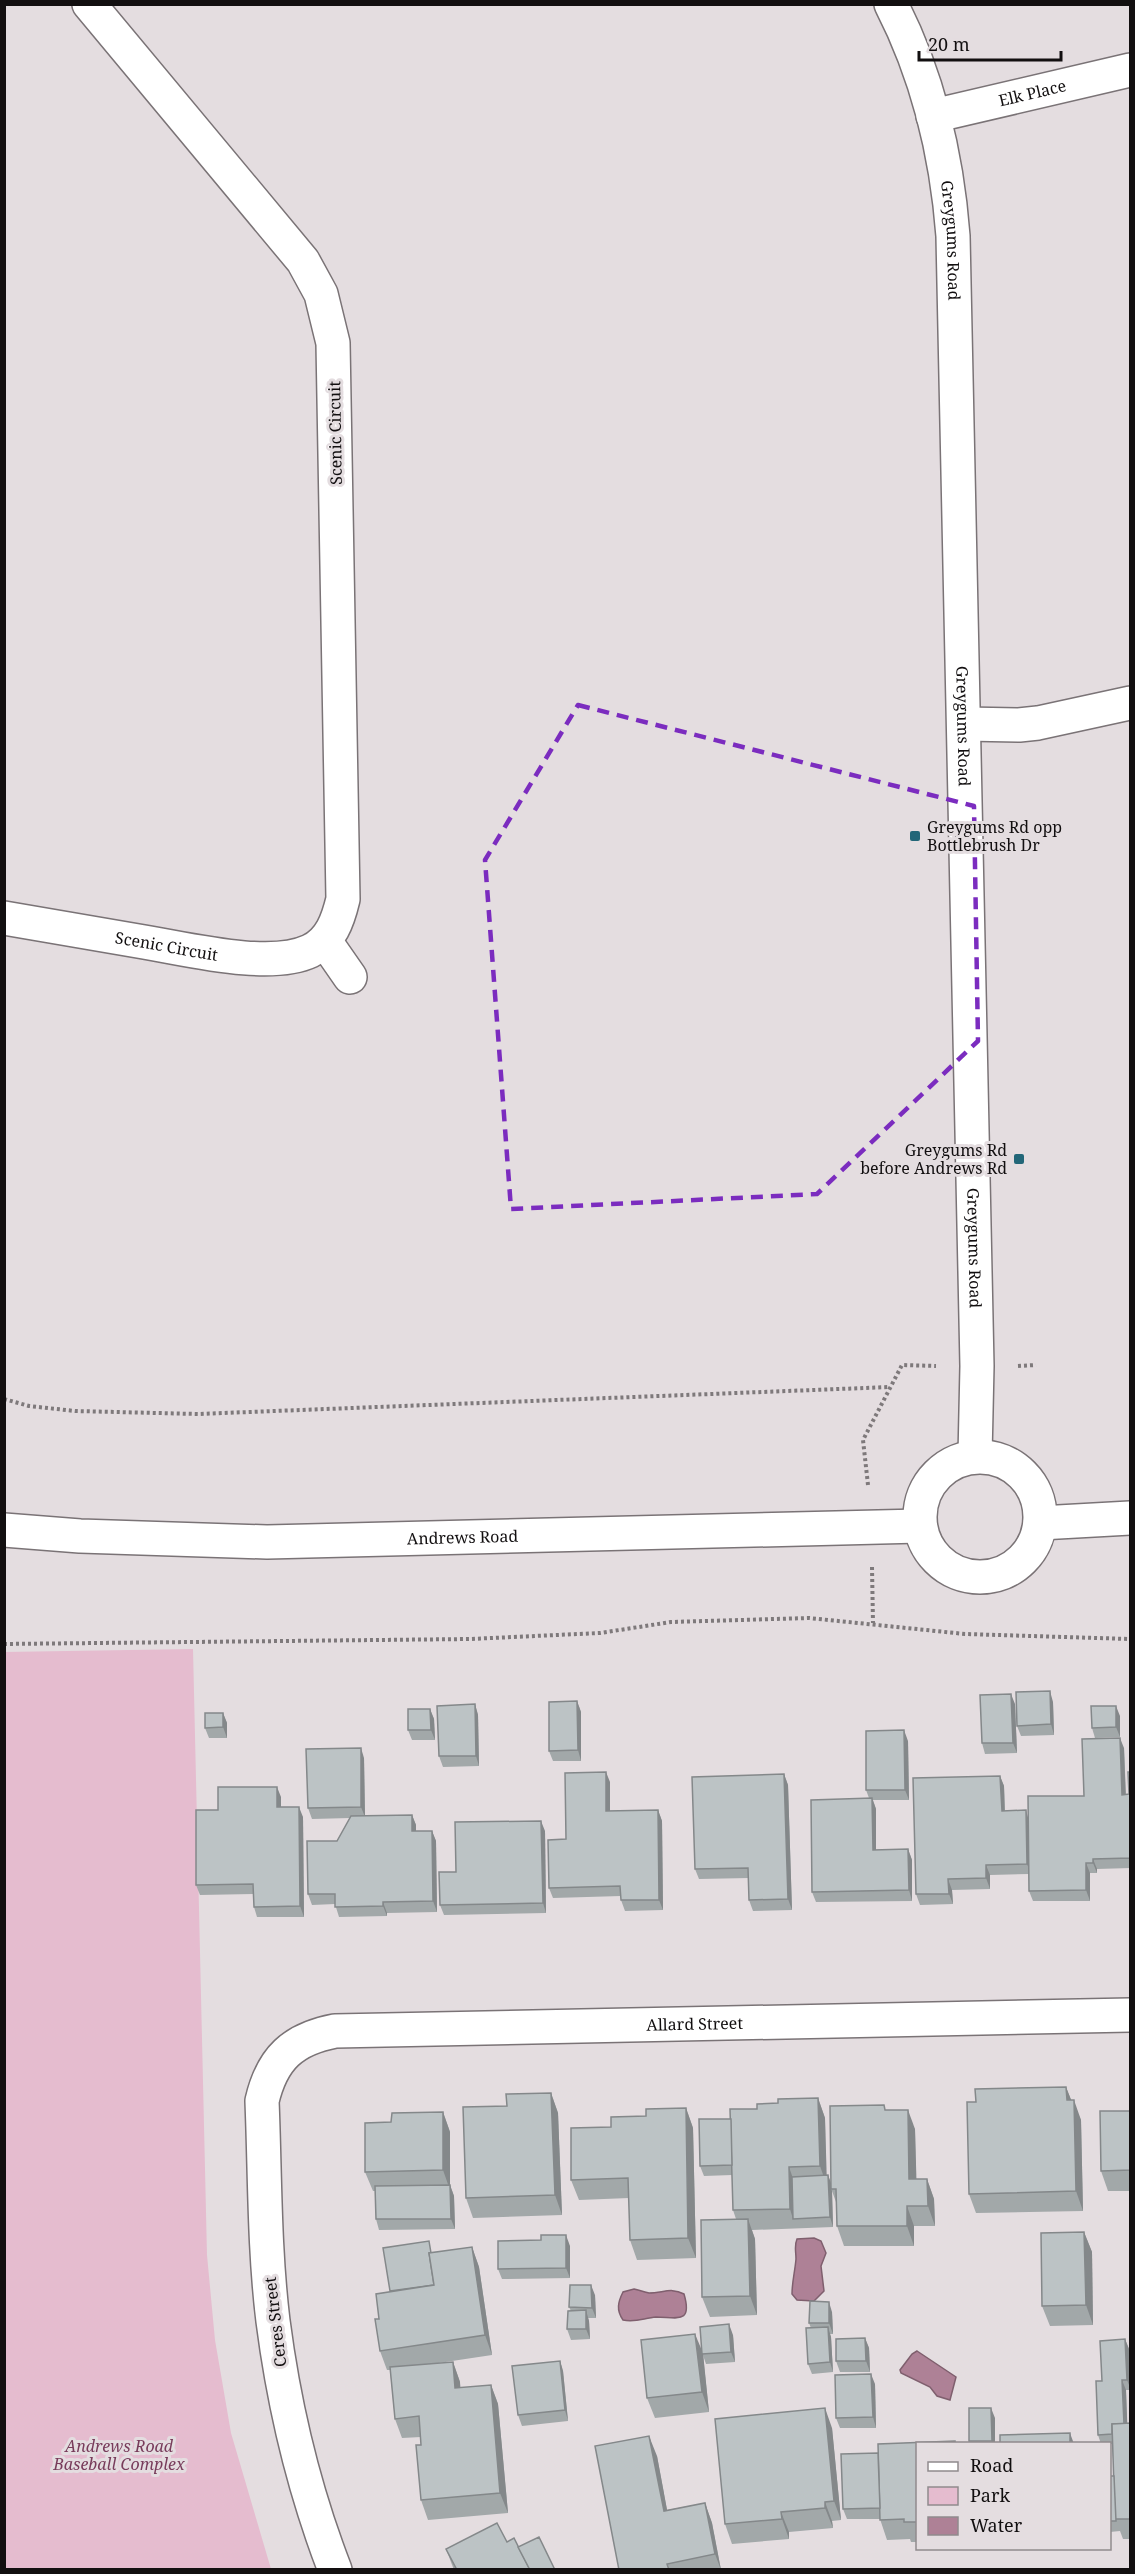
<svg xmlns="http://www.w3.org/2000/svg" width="1135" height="2574" viewBox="0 0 1135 2574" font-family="'Noto Serif',serif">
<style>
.green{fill:#e5bccf}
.water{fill:#ae8196;stroke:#7f5f6e;stroke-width:1.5}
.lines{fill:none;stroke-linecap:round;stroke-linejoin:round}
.minor-casing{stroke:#7a7376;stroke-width:36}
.tertiary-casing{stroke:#7a7376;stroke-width:36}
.secondary-casing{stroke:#7a7376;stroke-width:36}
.path{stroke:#7e797b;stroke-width:4;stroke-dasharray:3 3;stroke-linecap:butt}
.minor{stroke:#fff;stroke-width:33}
.tertiary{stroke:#fff;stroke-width:33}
.secondary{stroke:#fff;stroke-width:33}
.wall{fill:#a2a8a9}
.shaded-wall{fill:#84888a}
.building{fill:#bcc3c5;stroke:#84888a;stroke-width:1.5}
.marked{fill:none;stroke:#7b2cbf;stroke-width:4.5;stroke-dasharray:12 8;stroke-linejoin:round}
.poi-dot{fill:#226678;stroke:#e4dde0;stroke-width:2}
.labels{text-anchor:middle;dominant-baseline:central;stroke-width:6;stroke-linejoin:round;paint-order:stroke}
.street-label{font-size:16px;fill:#120f10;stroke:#e4dde0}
.poi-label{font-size:16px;fill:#120f10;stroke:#e4dde0;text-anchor:start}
.park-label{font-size:16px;font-style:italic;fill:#783c5b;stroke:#e4dde0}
</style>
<rect width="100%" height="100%" fill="#e4dde0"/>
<!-- green -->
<polygon class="green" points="193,1649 207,2255 215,2340 231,2433 271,2569 5,2569 4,1652"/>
<!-- water -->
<g class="water">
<path d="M814 2238 821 2241 826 2253 821 2266 824 2291 814 2301 797 2300 792 2294C792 2282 795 2271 796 2259 796 2251 794 2246 797 2239Z"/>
<path d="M634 2289C639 2290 644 2292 649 2293 663 2293 671 2287 684 2294 693 2325 676 2317 656 2317 644 2318 635 2323 623 2320 616 2310 618 2302 623 2292Z"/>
<polygon points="917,2351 956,2377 950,2400 937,2396 930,2387 901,2373 900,2370 912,2354"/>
</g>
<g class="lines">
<defs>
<g id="minor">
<path id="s1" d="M933 116 1130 70"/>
<polyline points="965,724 1019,725 1038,723 1130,703"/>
<path id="s2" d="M4 918C51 926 97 934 144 942 187 949 270 970 310 951 331 941 338 920 343 899L333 343 321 294 303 261 89 4"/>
<polyline points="325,941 350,977"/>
<path id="s3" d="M335 2570C304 2490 284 2406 273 2321 264 2248 265 2174 262 2101 272 2058 293 2039 335 2031L1130 2015"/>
</g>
<g id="tertiary">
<path id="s4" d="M891 4C928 76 947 157 953 236L977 1366 975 1456"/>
</g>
<g id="secondary">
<circle cx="980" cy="1517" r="60"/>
<polyline points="1040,1523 1130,1518"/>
<path id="s5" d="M4 1530 80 1536 267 1542 920 1526"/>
</g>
</defs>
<!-- minor casing -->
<use href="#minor" class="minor-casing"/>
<!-- tertiary casing -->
<use href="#tertiary" class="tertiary-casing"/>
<!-- secondary casing -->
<use href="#secondary" class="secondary-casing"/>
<!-- path -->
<g class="path">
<polyline points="1018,1366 1036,1365"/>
<polyline points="4,1399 29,1406 75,1411 198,1414 890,1387"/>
<polyline points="868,1485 863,1440 902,1365 936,1366"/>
<polyline points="872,1567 873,1623"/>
<polyline points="4,1644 470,1639 600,1633 671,1622 809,1618 965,1634 1130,1639"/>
</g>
<!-- minor -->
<use href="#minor" class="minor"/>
<!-- tertiary -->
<use href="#tertiary" class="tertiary"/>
<!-- secondary -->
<use href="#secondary" class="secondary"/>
</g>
<!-- wall -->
<g class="wall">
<polygon points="577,1701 581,1712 581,1761 553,1761 549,1751"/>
<polygon points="1053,1702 1054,1735 1021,1736 1017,1726"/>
<polygon points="475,1704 478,1715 479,1766 443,1767 439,1756"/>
<polygon points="1015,1704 1017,1753 985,1754 982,1743"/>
<polygon points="430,1709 434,1719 435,1740 412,1740 408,1730"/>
<polygon points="223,1713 227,1723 227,1738 209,1738 205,1728"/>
<polygon points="1120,1716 1120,1737 1095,1738 1092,1728"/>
<polygon points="908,1741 909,1800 873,1800 876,1809 876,1850 908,1849 912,1860 912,1901 816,1902 812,1892 869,1798 866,1790"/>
<polygon points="1124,1748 1126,1795 1129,1794 1131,1772 1131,1868 1097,1869 1097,1873 1090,1873 1090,1901 1033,1901 1029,1891 1029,1874 990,1875 990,1889 952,1890 953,1904 920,1905 916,1894 1000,1776 1004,1786 1005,1811 1028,1817 1084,1796"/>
<polygon points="364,1758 365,1816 412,1815 416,1825 416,1831 432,1831 436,1841 437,1912 387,1913 387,1916 339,1917 335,1904 312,1905 308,1894 350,1818 312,1819 308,1808"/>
<polygon points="784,1774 788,1785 792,1910 753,1911 749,1900 749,1878 699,1879 695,1869"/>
<polygon points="610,1782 610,1811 658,1810 662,1821 663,1910 625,1911 621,1900 621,1896 553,1898 549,1888 566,1839"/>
<polygon points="281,1797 281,1807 303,1817 304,1917 257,1917 254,1907 253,1894 200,1895 196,1885 218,1810"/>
<polygon points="545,1831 546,1913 444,1915 440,1905 456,1872"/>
<polygon points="1066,2087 1071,2100 1081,2120 1083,2211 976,2213 969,2194 976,2102"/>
<polygon points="551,2093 558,2113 562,2215 473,2218 466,2198 507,2106"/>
<polygon points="818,2098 825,2118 826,2176 828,2175 831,2183 886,2110 915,2129 916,2179 927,2179 934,2199 935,2226 914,2226 914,2246 844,2246 837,2226 836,2202 832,2191 833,2227 752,2230 755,2239 757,2315 710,2317 702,2297 736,2219 733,2210 732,2175 704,2176 700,2166 731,2119 778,2103"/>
<polygon points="686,2108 693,2128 696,2258 637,2260 630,2240 629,2198 579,2200 571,2180 611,2127 646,2116"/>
<polygon points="1131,2111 1131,2191 1108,2191 1101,2171"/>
<polygon points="443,2112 450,2132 450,2185 454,2196 455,2229 379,2230 376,2219 375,2191 373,2191 365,2172 391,2122"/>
<polygon points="1084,2232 1092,2252 1093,2325 1050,2326 1042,2306"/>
<polygon points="541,2240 570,2246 570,2278 502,2279 498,2269"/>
<polygon points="472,2247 479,2267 492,2355 432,2364 453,2362 460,2382 460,2388 491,2385 498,2404 508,2513 428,2520 421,2500 421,2437 402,2438 395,2419 390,2370 387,2370 380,2351 379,2319 390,2291 433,2253"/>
<polygon points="595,2295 596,2318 588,2318 589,2321 590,2339 571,2340 567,2329 571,2311 569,2307"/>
<polygon points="832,2312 833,2334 830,2334 831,2337 833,2372 812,2374 808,2364 811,2328 809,2323"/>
<polygon points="733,2335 735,2362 706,2364 703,2355 709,2412 655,2418 647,2398 702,2352"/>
<polygon points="865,2338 869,2348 870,2372 840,2372 836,2361"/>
<polygon points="1125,2339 1129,2349 1131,2386 1131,2390 1126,2390 1127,2423 1131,2423 1131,2539 1123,2539 1120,2531 1110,2532 1110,2476 1114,2476 1112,2444 1101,2444 1098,2435 1102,2381"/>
<polygon points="560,2361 563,2371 568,2421 522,2426 518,2415"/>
<polygon points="875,2384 876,2428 840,2428 836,2418"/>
<polygon points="995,2418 995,2444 970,2444 969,2441"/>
<polygon points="832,2428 841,2520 832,2521 833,2528 789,2532 789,2539 732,2544 725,2524"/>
<polygon points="955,2441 956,2444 918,2444 918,2542 911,2542 910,2539 887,2540 880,2519 847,2519 843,2509 841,2454 878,2453 878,2444"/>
<polygon points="657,2456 667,2510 705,2503 712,2523 721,2570 619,2570"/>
<polygon points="507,2542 518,2547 555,2570 454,2570 446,2549"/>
</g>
<!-- shaded-wall -->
<g class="shaded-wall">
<polygon points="1050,1691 1053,1702 1054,1735 1051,1724"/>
<polygon points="1011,1694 1015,1704 1017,1753 1013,1743"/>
<polygon points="577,1701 581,1712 581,1761 578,1750"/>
<polygon points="475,1704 478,1715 479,1766 476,1756"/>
<polygon points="1116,1706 1120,1716 1120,1737 1116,1727"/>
<polygon points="430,1709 434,1719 435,1740 431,1730"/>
<polygon points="223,1713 227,1723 227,1738 223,1727"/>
<polygon points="904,1730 908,1741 909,1800 905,1790"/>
<polygon points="1120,1738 1124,1748 1126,1805 1122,1795"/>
<polygon points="361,1748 364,1758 365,1817 361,1807"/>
<polygon points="606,1772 610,1782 610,1822 606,1811"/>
<polygon points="784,1774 788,1785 792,1910 788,1899"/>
<polygon points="1000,1776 1004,1786 1005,1821 1002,1811"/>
<polygon points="277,1787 281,1797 281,1817 277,1807"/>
<polygon points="872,1798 876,1809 876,1860 873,1850"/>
<polygon points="299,1807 303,1817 304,1917 300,1906"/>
<polygon points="658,1810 662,1821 663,1910 659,1900"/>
<polygon points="1026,1810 1029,1821 1031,1874 1027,1864"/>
<polygon points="412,1815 416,1825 416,1842 412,1831"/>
<polygon points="541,1821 545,1831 546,1913 543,1903"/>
<polygon points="432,1831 436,1841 437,1912 433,1901"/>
<polygon points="908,1849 912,1860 912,1901 909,1890"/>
<polygon points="1093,1859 1097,1869 1097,1873 1093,1863"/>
<polygon points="1086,1863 1090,1873 1090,1901 1086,1890"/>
<polygon points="986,1865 990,1875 990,1889 986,1878"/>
<polygon points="948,1879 952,1890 953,1904 949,1894"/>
<polygon points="383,1902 387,1913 387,1916 383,1906"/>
<polygon points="1066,2087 1074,2107 1067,2100"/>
<polygon points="551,2093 558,2113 562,2215 555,2195"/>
<polygon points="818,2098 825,2118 827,2186 820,2166"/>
<polygon points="1074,2100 1081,2120 1083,2211 1076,2191"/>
<polygon points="686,2108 693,2128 696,2258 688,2238"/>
<polygon points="908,2110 915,2129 917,2199 909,2179"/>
<polygon points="443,2112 450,2132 450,2190 443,2170"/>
<polygon points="789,2167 796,2187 793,2219 790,2209"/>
<polygon points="828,2175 832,2186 831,2189 832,2191 833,2227 830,2217"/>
<polygon points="927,2179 934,2199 935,2226 928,2206"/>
<polygon points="450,2185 454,2196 455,2229 451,2219"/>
<polygon points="907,2206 914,2226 914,2246 907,2226"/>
<polygon points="748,2219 755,2239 757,2315 750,2296"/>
<polygon points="1084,2232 1092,2252 1093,2325 1086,2305"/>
<polygon points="566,2235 570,2246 570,2278 566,2268"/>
<polygon points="472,2247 479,2267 492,2355 485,2335"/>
<polygon points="591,2285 595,2295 596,2318 592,2308"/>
<polygon points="829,2302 832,2312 833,2334 829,2323"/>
<polygon points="586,2310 589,2321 590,2339 586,2329"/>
<polygon points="729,2324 733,2335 735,2362 731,2352"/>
<polygon points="828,2327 831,2337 833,2372 830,2362"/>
<polygon points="695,2334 703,2353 709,2412 702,2392"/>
<polygon points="865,2338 869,2348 870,2372 866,2361"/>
<polygon points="1125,2339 1129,2349 1131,2390 1127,2380"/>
<polygon points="560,2361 563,2371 568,2421 565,2410"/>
<polygon points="453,2362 460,2382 462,2408 455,2388"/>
<polygon points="871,2374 875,2384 876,2428 873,2417"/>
<polygon points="1122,2380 1126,2390 1128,2444 1125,2433"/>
<polygon points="491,2385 498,2404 508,2513 500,2493"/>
<polygon points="825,2408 832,2428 841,2520 834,2501"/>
<polygon points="991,2408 995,2418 995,2444 993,2444 992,2441"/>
<polygon points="1070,2433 1074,2444 1070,2444"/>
<polygon points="649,2436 657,2456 671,2531 664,2511"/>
<polygon points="825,2502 832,2521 833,2528 825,2508"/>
<polygon points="705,2503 712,2523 721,2570 715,2554"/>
<polygon points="781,2512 789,2532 789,2539 782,2519"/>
</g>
<!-- building -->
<g class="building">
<polygon points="1050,1691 1051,1724 1017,1726 1016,1692"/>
<polygon points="1011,1694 1013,1743 982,1743 980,1695"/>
<polygon points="577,1701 578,1750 549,1751 549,1702"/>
<polygon points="475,1704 476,1756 439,1756 437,1706"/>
<polygon points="1091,1706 1116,1706 1116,1727 1092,1728"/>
<polygon points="408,1709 430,1709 431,1730 408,1730"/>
<polygon points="205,1713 223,1713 223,1727 205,1728"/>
<polygon points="904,1730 905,1790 866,1790 866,1731"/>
<polygon points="1120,1738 1122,1795 1129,1794 1128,1772 1131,1772 1131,1863 1130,1858 1093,1859 1093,1863 1086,1863 1086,1890 1029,1891 1028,1796 1084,1796 1082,1739"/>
<polygon points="361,1748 361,1807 308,1808 306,1749"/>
<polygon points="606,1772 606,1811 658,1810 659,1900 621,1900 620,1886 549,1888 548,1840 566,1839 565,1773"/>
<polygon points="784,1774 788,1899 749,1900 748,1868 695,1869 692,1777"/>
<polygon points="1000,1776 1002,1811 1026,1810 1027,1864 986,1865 986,1878 948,1879 949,1894 916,1894 913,1778"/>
<polygon points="218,1787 277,1787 277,1807 299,1807 300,1906 254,1907 253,1884 196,1885 196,1810 218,1810"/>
<polygon points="872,1798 873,1850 908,1849 909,1890 812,1892 811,1800"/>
<polygon points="412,1815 412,1831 432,1831 433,1901 383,1902 383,1906 335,1907 335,1894 308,1894 307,1841 337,1841 351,1816"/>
<polygon points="541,1821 543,1903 440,1905 439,1872 456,1872 455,1822"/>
<polygon points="1066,2087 1067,2100 1074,2100 1076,2191 969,2194 967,2102 976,2102 975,2089"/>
<polygon points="551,2093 555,2195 466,2198 463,2107 507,2106 506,2094"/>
<polygon points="818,2098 820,2166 789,2167 790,2209 733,2210 730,2109 757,2109 757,2104 778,2103 778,2099"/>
<polygon points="884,2105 885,2110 908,2110 909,2179 927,2179 928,2206 907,2206 907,2226 837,2226 836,2189 831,2189 830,2106"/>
<polygon points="686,2108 688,2238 630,2240 628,2178 571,2180 571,2128 611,2127 611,2117 646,2116 646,2109"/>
<polygon points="1100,2111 1131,2111 1131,2170 1101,2171"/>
<polygon points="443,2112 443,2170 365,2172 365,2123 391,2122 392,2113"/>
<polygon points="699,2119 731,2119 732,2165 700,2166"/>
<polygon points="828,2175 830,2217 793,2219 792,2177"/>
<polygon points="450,2185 451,2219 376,2219 375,2186"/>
<polygon points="748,2219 750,2296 702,2297 701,2220"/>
<polygon points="1084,2232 1086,2305 1042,2306 1041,2233"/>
<polygon points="541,2235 566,2235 566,2268 498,2269 498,2241 541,2240"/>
<polygon points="429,2241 431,2253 429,2253 434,2285 390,2291 383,2248"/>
<polygon points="472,2247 485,2335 380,2351 375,2319 379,2319 376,2294 434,2285 429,2253"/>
<polygon points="570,2285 591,2285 592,2308 569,2307"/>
<polygon points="810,2301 829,2302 829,2323 809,2323"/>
<polygon points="586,2310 586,2329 567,2329 568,2311"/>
<polygon points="729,2324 731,2352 702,2354 700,2327"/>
<polygon points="828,2327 830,2362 808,2364 806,2328"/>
<polygon points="695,2334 702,2392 647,2398 641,2340"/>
<polygon points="865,2338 866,2361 836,2361 836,2339"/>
<polygon points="1125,2339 1127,2380 1122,2380 1124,2424 1112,2424 1112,2434 1098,2435 1096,2381 1102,2381 1100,2341"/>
<polygon points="560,2361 565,2410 518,2415 512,2366"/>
<polygon points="453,2362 455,2388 491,2385 500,2493 421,2500 416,2445 421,2445 419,2416 395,2419 390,2367"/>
<polygon points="871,2374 873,2417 836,2418 835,2375"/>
<polygon points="825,2408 834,2501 825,2502 825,2508 781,2512 782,2519 725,2524 715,2419"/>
<polygon points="969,2408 991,2408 992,2441 969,2441"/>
<polygon points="1131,2423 1131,2519 1115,2519 1112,2424"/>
<polygon points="1070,2433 1070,2444 1000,2444 1000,2435"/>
<polygon points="649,2436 664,2511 705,2503 715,2554 667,2564 669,2570 619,2570 595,2446"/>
<polygon points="955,2441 955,2444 918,2444 918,2522 904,2522 904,2519 880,2520 878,2444"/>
<polygon points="878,2453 880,2508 843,2509 841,2454"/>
<polygon points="1110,2476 1114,2476 1116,2521 1110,2521"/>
<polygon points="497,2523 507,2542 514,2538 530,2570 457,2570 446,2549"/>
<polygon points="539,2537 555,2570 530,2570 518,2547"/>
</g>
<!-- marked area -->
<path class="marked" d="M578 705 974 806 978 1041 817 1194 511 1209 485 860Z"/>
<!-- markers -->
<g class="poi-dot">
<rect x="909" y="830" width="12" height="12" rx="3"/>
<rect x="1013" y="1153" width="12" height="12" rx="3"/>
</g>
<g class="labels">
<!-- street labels -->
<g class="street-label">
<text stroke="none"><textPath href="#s1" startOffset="102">Elk Place</textPath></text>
<text stroke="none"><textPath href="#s4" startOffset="246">Greygums Road</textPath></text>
<text transform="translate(335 433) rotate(-91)">Scenic Circuit</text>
<text stroke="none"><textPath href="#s4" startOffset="732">Greygums Road</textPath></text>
<text stroke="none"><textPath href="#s2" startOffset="165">Scenic Circuit</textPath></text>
<text stroke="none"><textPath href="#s4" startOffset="1254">Greygums Road</textPath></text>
<text stroke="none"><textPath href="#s5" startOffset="459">Andrews Road</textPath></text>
<text stroke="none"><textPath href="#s3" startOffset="946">Allard Street</textPath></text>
<text transform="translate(275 2322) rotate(-97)">Ceres Street</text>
</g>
<!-- poi labels -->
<g class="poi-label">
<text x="927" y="827">Greygums Rd opp<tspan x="927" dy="18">Bottlebrush Dr</tspan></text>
<text x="1007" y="1150" text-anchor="end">Greygums Rd<tspan x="1007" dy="18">before Andrews Rd</tspan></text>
</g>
<!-- park labels -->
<g class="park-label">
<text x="119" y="2446">Andrews Road<tspan x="119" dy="18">Baseball Complex</tspan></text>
</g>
</g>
<!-- border -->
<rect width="1135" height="2574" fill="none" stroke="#120f10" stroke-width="12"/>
<!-- legend -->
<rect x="916" y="2442" width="195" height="108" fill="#e4dde0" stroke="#908b8d" stroke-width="1.5"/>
<rect x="928" y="2462" width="30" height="9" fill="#ffffff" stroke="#908b8d" stroke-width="1.5"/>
<text x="970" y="2472" font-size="18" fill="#120f10">Road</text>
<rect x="928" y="2487" width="30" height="18" fill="#e5bccf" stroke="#908b8d" stroke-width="1.5"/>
<text x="970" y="2502" font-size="18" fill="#120f10">Park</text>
<rect x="928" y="2517" width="30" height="18" fill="#ae8196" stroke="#908b8d" stroke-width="1.5"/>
<text x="970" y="2532" font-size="18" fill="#120f10">Water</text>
<!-- scale -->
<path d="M919 51v9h142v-9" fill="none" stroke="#120f10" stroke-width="3"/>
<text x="928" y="51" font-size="18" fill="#120f10" stroke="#e4dde0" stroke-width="4.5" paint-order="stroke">20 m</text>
</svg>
